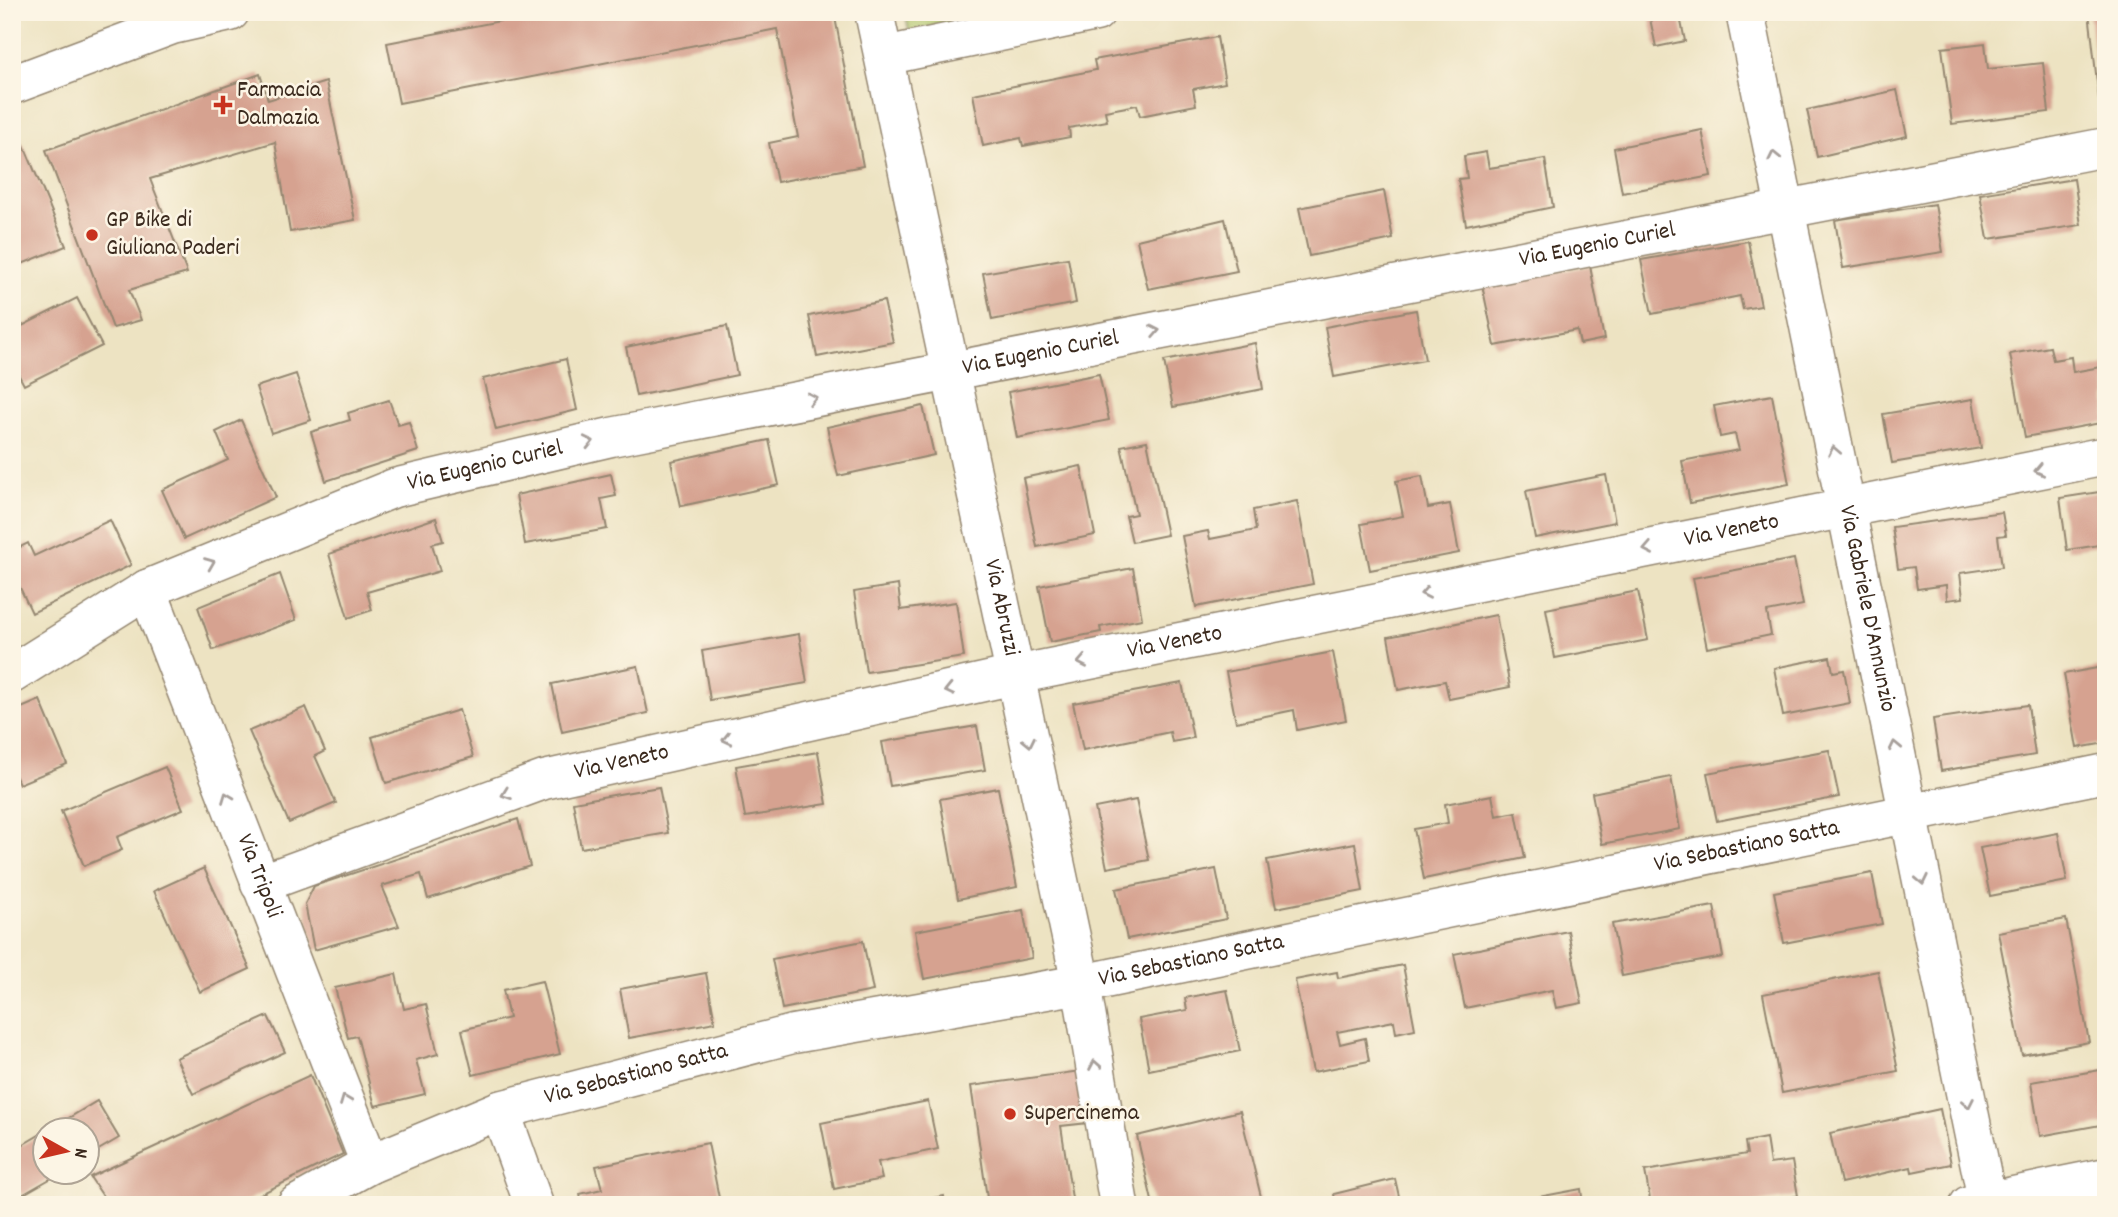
<svg xmlns="http://www.w3.org/2000/svg" width="2118" height="1217" viewBox="0 0 2118 1217" font-family="Dekko,sans-serif">
<style>
.green{fill:#adc368;stroke:#747643;stroke-width:2}
.building{fill:#d6a290}
.lines{fill:none;stroke-linecap:round;stroke-linejoin:round}
.minor-casing{stroke:#948670;stroke-width:41}
.tertiary-casing{stroke:#948670;stroke-width:41}
.minor{stroke:#fff;stroke-width:38}
.tertiary{stroke:#fff;stroke-width:38}
.oneway{stroke:#a79f9a}
.poi-dot{fill:#c8321e;stroke:#fcf5e5;stroke-width:2.5}
.labels{text-anchor:middle;dominant-baseline:central;stroke-width:5;stroke-linejoin:round;paint-order:stroke}
.poi-label{font-size:24px;fill:#3b2a1e;stroke:#fcf5e5;text-anchor:start}
.street-label{font-size:24px;fill:#3b2a1e;stroke:#fcf5e5}
</style>
<rect width="100%" height="100%" fill="#fcf5e5"/>
<filter id="ink" filterUnits="userSpaceOnUse"><feTurbulence type="fractalNoise" baseFrequency=".0143" numOctaves="2"/><feDisplacementMap in="SourceGraphic" scale="14" xChannelSelector="R" yChannelSelector="G"/><feConvolveMatrix kernelMatrix="1 2 1 2 8 2 1 2 1" color-interpolation-filters="sRGB"/></filter>
<filter id="wash" filterUnits="userSpaceOnUse"><feTurbulence type="fractalNoise" baseFrequency=".00686" numOctaves="4" result="noise"/><feDisplacementMap in="SourceGraphic" scale="28" xChannelSelector="R" yChannelSelector="G"/><feGaussianBlur stdDeviation="1.57" result="paint"/><feColorMatrix in="noise" values="0 0 0 0 0 0 0 0 0 0 0 0 0 0 0 0 0 1.4 0 .05"/><feComposite in="paint" operator="in"/></filter>
<g filter="url(#wash)">
<rect width="100%" height="100%" fill="#ede3c2"/>
<!-- green -->
<polygon class="green" points="905,12 1037,12 911,40"/>
<g id="blocks">
<!-- building -->
<g class="building">
<polygon points="546,12 834,12 863,166 777,182 769,143 798,137 777,29 399,103 387,43"/>
<polygon points="1657,12 1679,12 1685,41 1656,47 1649,14"/>
<polygon points="2089,12 2106,12 2106,100 2099,100"/>
<polygon points="1217,37 1225,83 1193,89 1196,105 1140,116 1137,105 1105,111 1107,121 1069,128 1070,137 1023,146 1021,138 983,146 973,94 1096,70 1094,60"/>
<polygon points="1985,43 1988,69 2043,63 2049,112 1952,124 1942,48"/>
<polygon points="260,74 268,100 326,82 355,220 290,232 275,142 150,179 187,273 129,290 141,320 113,328 46,150"/>
<polygon points="1897,90 1907,136 1817,157 1807,110"/>
<polygon points="1702,130 1711,176 1622,193 1614,148"/>
<polygon points="23,143 66,246 12,268 12,147"/>
<polygon points="1486,152 1489,168 1545,159 1553,207 1466,225 1458,179 1467,178 1464,156"/>
<polygon points="2074,179 2081,225 1988,239 1980,194"/>
<polygon points="1384,191 1393,239 1309,256 1299,208"/>
<polygon points="1935,204 1943,252 1843,268 1835,220"/>
<polygon points="1225,219 1237,271 1148,289 1137,240"/>
<polygon points="1748,241 1761,306 1743,309 1740,296 1652,314 1641,260"/>
<polygon points="1068,258 1076,303 992,320 983,273"/>
<polygon points="1590,266 1604,339 1580,344 1577,330 1495,346 1482,285"/>
<polygon points="77,298 102,346 24,385 12,362 12,331"/>
<polygon points="884,301 893,342 817,357 809,316"/>
<polygon points="1416,310 1425,360 1334,377 1325,327"/>
<polygon points="727,326 737,375 636,396 626,347"/>
<polygon points="1255,343 1263,389 1173,407 1164,361"/>
<polygon points="2050,347 2053,360 2071,357 2073,372 2106,366 2106,422 2025,437 2010,354"/>
<polygon points="566,359 577,410 496,430 483,379"/>
<polygon points="296,374 311,420 271,433 256,387"/>
<polygon points="1099,374 1109,420 1017,438 1008,392"/>
<polygon points="1772,395 1789,484 1690,503 1682,461 1739,450 1735,434 1720,437 1714,406"/>
<polygon points="1973,399 1981,448 1892,463 1883,414"/>
<polygon points="389,400 398,425 409,422 418,451 326,481 311,432 350,420 348,413"/>
<polygon points="923,406 934,455 838,476 827,427"/>
<polygon points="241,420 276,497 184,539 162,490 228,460 216,432"/>
<polygon points="769,440 779,485 681,506 671,461"/>
<polygon points="1147,441 1167,535 1132,542 1126,516 1136,514 1121,446"/>
<polygon points="1081,466 1095,535 1037,547 1023,478"/>
<polygon points="611,474 616,496 601,499 607,529 525,544 516,495"/>
<polygon points="1606,475 1615,522 1535,538 1526,491"/>
<polygon points="1422,476 1428,508 1450,504 1459,553 1370,570 1361,524 1403,516 1396,481"/>
<polygon points="2106,491 2106,544 2067,550 2060,498"/>
<polygon points="1297,501 1313,584 1196,607 1182,536 1208,531 1210,539 1256,530 1253,510"/>
<polygon points="2002,512 2006,535 1998,536 2002,567 1960,573 1963,598 1947,600 1946,585 1917,589 1914,567 1898,569 1892,527"/>
<polygon points="436,518 443,541 432,544 440,571 367,592 372,610 348,618 329,554"/>
<polygon points="110,520 131,565 32,613 12,571 12,551 28,543 34,556"/>
<polygon points="1794,559 1803,605 1767,612 1771,635 1707,648 1693,578"/>
<polygon points="1133,568 1142,619 1100,627 1101,632 1050,642 1039,586"/>
<polygon points="280,574 296,620 213,650 198,607"/>
<polygon points="898,585 901,610 956,602 964,657 866,672 854,592"/>
<polygon points="1638,591 1648,640 1555,658 1546,609"/>
<polygon points="1496,615 1510,687 1449,699 1445,681 1398,690 1388,637"/>
<polygon points="799,634 807,683 710,700 702,651"/>
<polygon points="1333,652 1346,720 1297,730 1294,710 1236,722 1226,672"/>
<polygon points="1830,657 1833,672 1844,670 1850,703 1783,716 1774,668"/>
<polygon points="638,666 648,713 562,732 552,684"/>
<polygon points="2103,667 2106,680 2106,743 2077,748 2064,674"/>
<polygon points="1182,683 1193,738 1172,742 1170,732 1083,750 1073,703"/>
<polygon points="40,700 67,764 19,784 12,768 12,712"/>
<polygon points="2028,705 2035,755 1941,771 1933,719"/>
<polygon points="306,707 325,751 315,756 336,803 289,823 249,731"/>
<polygon points="459,710 473,757 386,783 372,737"/>
<polygon points="977,726 985,770 890,786 882,742"/>
<polygon points="1829,750 1839,797 1717,821 1707,773"/>
<polygon points="818,752 827,804 745,817 736,766"/>
<polygon points="165,767 183,809 117,837 122,850 84,866 61,811"/>
<polygon points="1671,777 1680,829 1602,844 1592,793"/>
<polygon points="659,787 668,833 581,848 573,802"/>
<polygon points="998,788 1017,887 958,899 940,799"/>
<polygon points="1492,795 1496,816 1516,812 1525,858 1424,879 1414,829 1448,823 1445,804"/>
<polygon points="1136,800 1149,860 1107,868 1095,808"/>
<polygon points="518,819 530,866 428,899 421,874 382,886 399,926 314,950 305,904 314,886"/>
<polygon points="2058,833 2067,881 1990,896 1980,848"/>
<polygon points="1355,843 1363,891 1276,908 1267,860"/>
<polygon points="204,868 250,969 200,992 154,891"/>
<polygon points="1216,869 1226,919 1127,939 1116,889"/>
<polygon points="1872,873 1882,924 1784,943 1774,892"/>
<polygon points="1714,906 1723,957 1622,976 1612,924"/>
<polygon points="1023,910 1032,958 924,979 915,931"/>
<polygon points="2066,919 2089,1042 2022,1055 1998,932"/>
<polygon points="1568,931 1582,1003 1556,1008 1552,990 1465,1008 1454,954"/>
<polygon points="863,941 873,991 782,1009 772,959"/>
<polygon points="1403,965 1415,1029 1396,1033 1394,1021 1337,1032 1340,1044 1365,1038 1369,1061 1313,1072 1295,980 1337,972 1338,978"/>
<polygon points="1878,971 1898,1071 1782,1093 1763,994"/>
<polygon points="706,973 715,1022 629,1038 620,989"/>
<polygon points="396,974 404,1009 426,1004 438,1054 416,1060 425,1094 375,1106 357,1036 348,1038 335,988"/>
<polygon points="542,981 560,1054 473,1075 462,1030 509,1018 503,990"/>
<polygon points="1227,990 1240,1051 1149,1070 1139,1019 1187,1010 1185,998"/>
<polygon points="268,1016 285,1052 193,1094 176,1058"/>
<polygon points="2106,1069 2106,1124 2040,1136 2031,1082"/>
<polygon points="1080,1071 1088,1123 1061,1126 1073,1205 988,1205 971,1086"/>
<polygon points="310,1075 343,1154 238,1205 109,1205 90,1177"/>
<polygon points="97,1101 119,1138 88,1156 88,1130 49,1130"/>
<polygon points="928,1101 938,1149 878,1162 882,1179 834,1189 821,1123"/>
<polygon points="1940,1109 1951,1164 1912,1172 1911,1167 1841,1183 1830,1133"/>
<polygon points="1240,1111 1263,1205 1153,1205 1137,1136"/>
<polygon points="46,1131 46,1172 62,1172 22,1195 12,1178 12,1151"/>
<polygon points="1766,1138 1770,1164 1792,1161 1798,1196 1741,1205 1651,1205 1645,1171 1747,1154 1745,1142"/>
<polygon points="708,1143 719,1198 688,1205 582,1205 580,1194 602,1189 596,1166"/>
<polygon points="1395,1179 1401,1205 1336,1205 1334,1194"/>
<polygon points="1581,1189 1583,1205 1507,1205 1507,1203"/>
<polygon points="944,1196 945,1205 907,1205 907,1203"/>
</g>
</g>
</g>
<g filter="url(#ink)">
<use href="#blocks" fill-opacity="0" stroke="#948670" stroke-width="2"/>
<g class="lines">
<defs>
<g id="minor">
<path id="s1" d="M874 12 1081 984 1119 1205"/>
<path id="s2" d="M1745 12 1988 1205"/>
<polyline points="884,56 1096,12"/>
<path id="s3" d="M147 589 370 1164"/>
<path id="s4" d="M12 674 147 589 394 488 611 437 2106 147"/>
<path id="s5" d="M260 884 544 780 1015 675 2106 456"/>
<polyline points="500,1110 534,1205"/>
<polyline points="1969,1205 2106,1177"/>
</g>
<g id="tertiary">
<polyline points="12,85 172,25 230,12"/>
<path id="s6" d="M296 1205 370 1164 500 1110 793 1034 1081 984 2106 773"/>
</g>
</defs>
<!-- minor casing -->
<use href="#minor" class="minor-casing"/>
<!-- tertiary casing -->
<use href="#tertiary" class="tertiary-casing"/>
<!-- minor -->
<use href="#minor" class="minor"/>
<!-- tertiary -->
<use href="#tertiary" class="tertiary"/>
</g>
<!-- one-way arrows -->
<defs><path id="oneway-chevron" d="M-2-3.5L2.5 0L-2 3.5" fill="none" stroke-width="1.6" stroke-linecap="round" stroke-linejoin="round" transform="scale(1.75)"/></defs>
<g class="oneway">
<use href="#oneway-chevron" transform="translate(1774 156) rotate(-102)"/>
<use href="#oneway-chevron" transform="translate(1155 331) rotate(-11)"/>
<use href="#oneway-chevron" transform="translate(812 398) rotate(-11)"/>
<use href="#oneway-chevron" transform="translate(589 442) rotate(-13)"/>
<use href="#oneway-chevron" transform="translate(1834 451) rotate(-101)"/>
<use href="#oneway-chevron" transform="translate(2039 470) rotate(168)"/>
<use href="#oneway-chevron" transform="translate(1648 549) rotate(169)"/>
<use href="#oneway-chevron" transform="translate(210 563) rotate(-22)"/>
<use href="#oneway-chevron" transform="translate(1425 593) rotate(169)"/>
<use href="#oneway-chevron" transform="translate(1082 662) rotate(169)"/>
<use href="#oneway-chevron" transform="translate(949 690) rotate(167)"/>
<use href="#oneway-chevron" transform="translate(727 739) rotate(167)"/>
<use href="#oneway-chevron" transform="translate(1029 742) rotate(78)"/>
<use href="#oneway-chevron" transform="translate(1895 746) rotate(-102)"/>
<use href="#oneway-chevron" transform="translate(506 794) rotate(160)"/>
<use href="#oneway-chevron" transform="translate(227 797) rotate(-111)"/>
<use href="#oneway-chevron" transform="translate(1922 880) rotate(78)"/>
<use href="#oneway-chevron" transform="translate(1095 1065) rotate(-100)"/>
<use href="#oneway-chevron" transform="translate(345 1100) rotate(-111)"/>
<use href="#oneway-chevron" transform="translate(1968 1103) rotate(79)"/>
</g>
</g>
<!-- markers -->
<g class="poi-dot">
<path d="M219.5 94.5h7v7h7v7h-7v7h-7v-7h-7v-7h7z"/>
<circle cx="92" cy="235" r="7"/>
<circle cx="1010" cy="1114" r="7"/>
</g>
<g class="labels">
<!-- poi labels -->
<g class="poi-label">
<text x="237" y="91">Farmacia<tspan x="237" dy="28">Dalmazia</tspan></text>
<text x="106" y="221">GP Bike di<tspan x="106" dy="28">Giuliana Paderi</tspan></text>
<text x="1024" y="1114">Supercinema</text>
</g>
<!-- street labels -->
<g class="street-label">
<text stroke="none"><textPath href="#s4" startOffset="1654">Via Eugenio Curiel</textPath></text>
<text stroke="none"><textPath href="#s4" startOffset="1087">Via Eugenio Curiel</textPath></text>
<text stroke="none"><textPath href="#s4" startOffset="520">Via Eugenio Curiel</textPath></text>
<text stroke="none"><textPath href="#s5" startOffset="1516">Via Veneto</textPath></text>
<text stroke="none"><textPath href="#s1" startOffset="609">Via Abruzzi</textPath></text>
<text stroke="none"><textPath href="#s2" startOffset="609">Via Gabriele D'Annunzio</textPath></text>
<text stroke="none"><textPath href="#s5" startOffset="948">Via Veneto</textPath></text>
<text stroke="none"><textPath href="#s5" startOffset="382">Via Veneto</textPath></text>
<text stroke="none"><textPath href="#s6" startOffset="1500">Via Sebastiano Satta</textPath></text>
<text stroke="none"><textPath href="#s3" startOffset="308">Via Tripoli</textPath></text>
<text stroke="none"><textPath href="#s6" startOffset="933">Via Sebastiano Satta</textPath></text>
<text stroke="none"><textPath href="#s6" startOffset="366">Via Sebastiano Satta</textPath></text>
</g>
</g>
<!-- margin -->
<rect width="2118" height="1217" fill="none" stroke="#fcf5e5" stroke-width="42"/>
<!-- north arrow -->
<g transform="translate(66 1151) rotate(98)"><circle r="33" fill="#fcf5e5" stroke="#afa495" stroke-width="2"/>
<path d="M0-5L12 26L0 18L-12 26Z" fill="#c8321e"/>
<text y="-10" font-size="19" font-weight="bold" text-anchor="middle" fill="#3b2a1e">N</text>
</g>
</svg>
